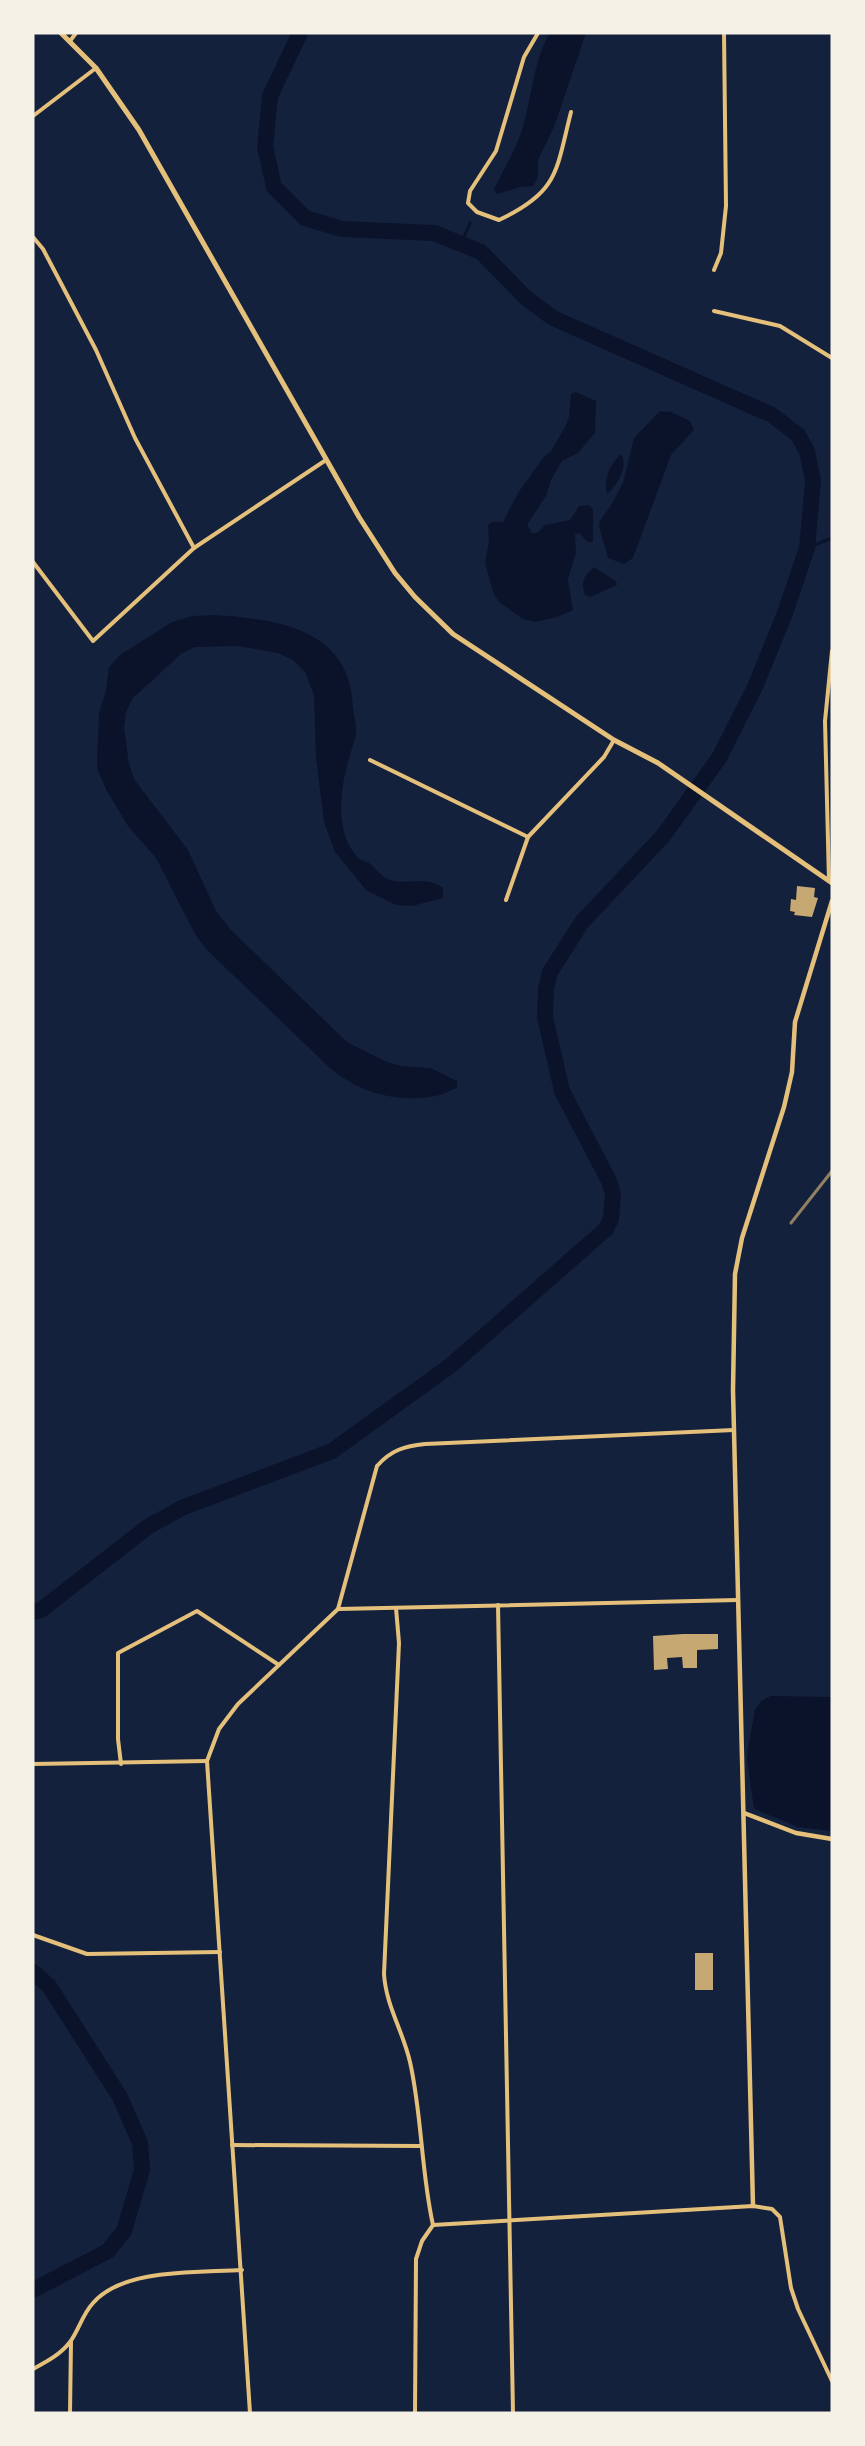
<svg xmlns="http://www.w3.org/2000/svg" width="865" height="2446" viewBox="0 0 865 2446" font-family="'Golos Text',sans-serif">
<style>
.water{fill:#0b132b}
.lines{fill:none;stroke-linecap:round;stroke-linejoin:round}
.stream{stroke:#0b132b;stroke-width:3}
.river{stroke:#0b132b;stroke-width:16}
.building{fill:#c6a872}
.minor{stroke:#e5c07b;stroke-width:4}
.tertiary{stroke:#e5c07b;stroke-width:4.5}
.secondary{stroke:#e5c07b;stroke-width:5}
.rail{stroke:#918062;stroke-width:3}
</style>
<rect width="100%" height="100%" fill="#14213d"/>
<!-- water -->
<g class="water">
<path d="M550 33H586L554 127 538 160V177L533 186 520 187 497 194 494 189C503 170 515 151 522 130 532 99 533 60 550 33Z"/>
<polygon points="576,392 596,401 595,433 578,453 562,461 551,480 546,496 527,525 532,533 537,533 545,525 570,520 579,506 589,505 593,510 593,542 588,542 579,533 575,534 576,553 568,579 573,610 558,617 535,622 523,619 499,602 493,592 485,563 489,542 488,525 492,522 503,522 518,493 543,458 551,451 565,427 569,417 571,394"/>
<polygon points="660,411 671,412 690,421 694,430 671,455 633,558 624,564 608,558 599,526 600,520 610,507 623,483 634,438"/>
<path d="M621 454C629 466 617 486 607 494 603 479 610 464 621 454Z"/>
<path d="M594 567 616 581 617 585 590 597 585 595C580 581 584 576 594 567Z"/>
<path d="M215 615C278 619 351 629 353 708 354 717 358 730 355 739 343 775 330 825 357 857 360 860 365 861 369 863 378 870 382 879 394 881 412 884 426 876 443 888V898L412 906 396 905 366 890 335 852 324 822 316 758 314 695 305 672 293 660 278 653 238 646 195 647 181 654 133 698 126 712 124 728 129 764 134 779 188 850 216 911 230 929 347 1042 387 1062 402 1066 431 1068 457 1081V1088C451 1090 445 1094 440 1095 400 1104 362 1094 331 1069L206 949 196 936 156 858 128 826 107 791 97 769V761L99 713 106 690 109 667 120 655 172 622 192 616Z"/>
<polygon points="771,1696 832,1697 832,1831 798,1827 754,1809 747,1759 748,1748 755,1710 761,1701"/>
</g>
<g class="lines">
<!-- stream -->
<g class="stream">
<polyline points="461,244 470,223"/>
<polyline points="807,548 832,538"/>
</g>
<!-- river -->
<g class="river">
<polyline points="33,1612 41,1610 149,1526 184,1507 332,1451 450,1366 606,1229 611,1219 613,1194 609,1181 562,1091 545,1017 546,989 550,972 582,922 663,836 719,758 755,687 785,613 807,548 813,481 807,451 798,435 772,415 553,318 526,298 481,252 434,233 342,229 305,218 274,187 265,147 270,96 300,33"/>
<polyline points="33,1972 49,1986 120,2097 140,2143 142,2170 124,2231 108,2251 33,2290"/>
</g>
</g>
<!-- building -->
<g class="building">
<polygon points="797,886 815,888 814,897 818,898 812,917 794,915 795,912 790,911 791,899 796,900"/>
<polygon points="683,1634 718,1634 718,1649 697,1650 697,1668 683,1668 682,1657 667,1658 668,1669 654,1670 653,1636"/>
<rect x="695" y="1953" width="18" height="37"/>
</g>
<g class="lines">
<!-- minor -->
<g class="minor">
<path d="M538 33 524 57 496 151 470 191 468 203 477 212 499 220C559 192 556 171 571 112"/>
<polyline points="70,41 76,33"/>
<polyline points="33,116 96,68"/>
<polyline points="33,237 43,249 96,350 135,438 194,548"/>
<polyline points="714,270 721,253 726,206 724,33"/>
<polyline points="714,311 780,326 832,358"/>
<polyline points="33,562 93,641 194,548 326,460"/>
<polyline points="370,760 528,837"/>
<polyline points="829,881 825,721 832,651"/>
<polyline points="506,900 528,837 604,757 614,740"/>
<polyline points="498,1605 513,2413"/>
<path d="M396 1608 399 1643 384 1974C386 2006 403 2031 410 2062 422 2115 421 2171 433 2225L422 2241 416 2259 415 2413"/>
<polyline points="338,1609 738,1600"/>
<polyline points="33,1764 207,1761"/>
<polyline points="121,1764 118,1739 118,1653 197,1611 279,1665"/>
<polyline points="33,1935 87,1954 220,1952"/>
<polyline points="232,2145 420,2146"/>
<polyline points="433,2225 753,2206 772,2209 780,2217 791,2288 798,2309 832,2381"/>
<path d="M33 2369C46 2362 60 2355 70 2342 79 2330 82 2315 93 2303 123 2268 198 2273 242 2270"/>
<polyline points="70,2413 71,2342"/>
<path d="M250 2413 207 1761 219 1729 238 1704 338 1609 377 1466C391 1450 405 1446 425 1444L734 1430"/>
</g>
<!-- tertiary -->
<g class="tertiary">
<polyline points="744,1813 796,1833 832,1839"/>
<polyline points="753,2206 733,1390 735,1274 742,1238 784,1107 792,1072 795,1022 832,901"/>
</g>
<!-- secondary -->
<polyline class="secondary" points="61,33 96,68 139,130 359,517 395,573 415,597 453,634 614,740 658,763 832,883"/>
<!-- rail -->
<polyline class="rail" points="791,1223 832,1171"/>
</g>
<!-- border -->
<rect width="865" height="2446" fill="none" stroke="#f6f1e7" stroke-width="69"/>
</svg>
